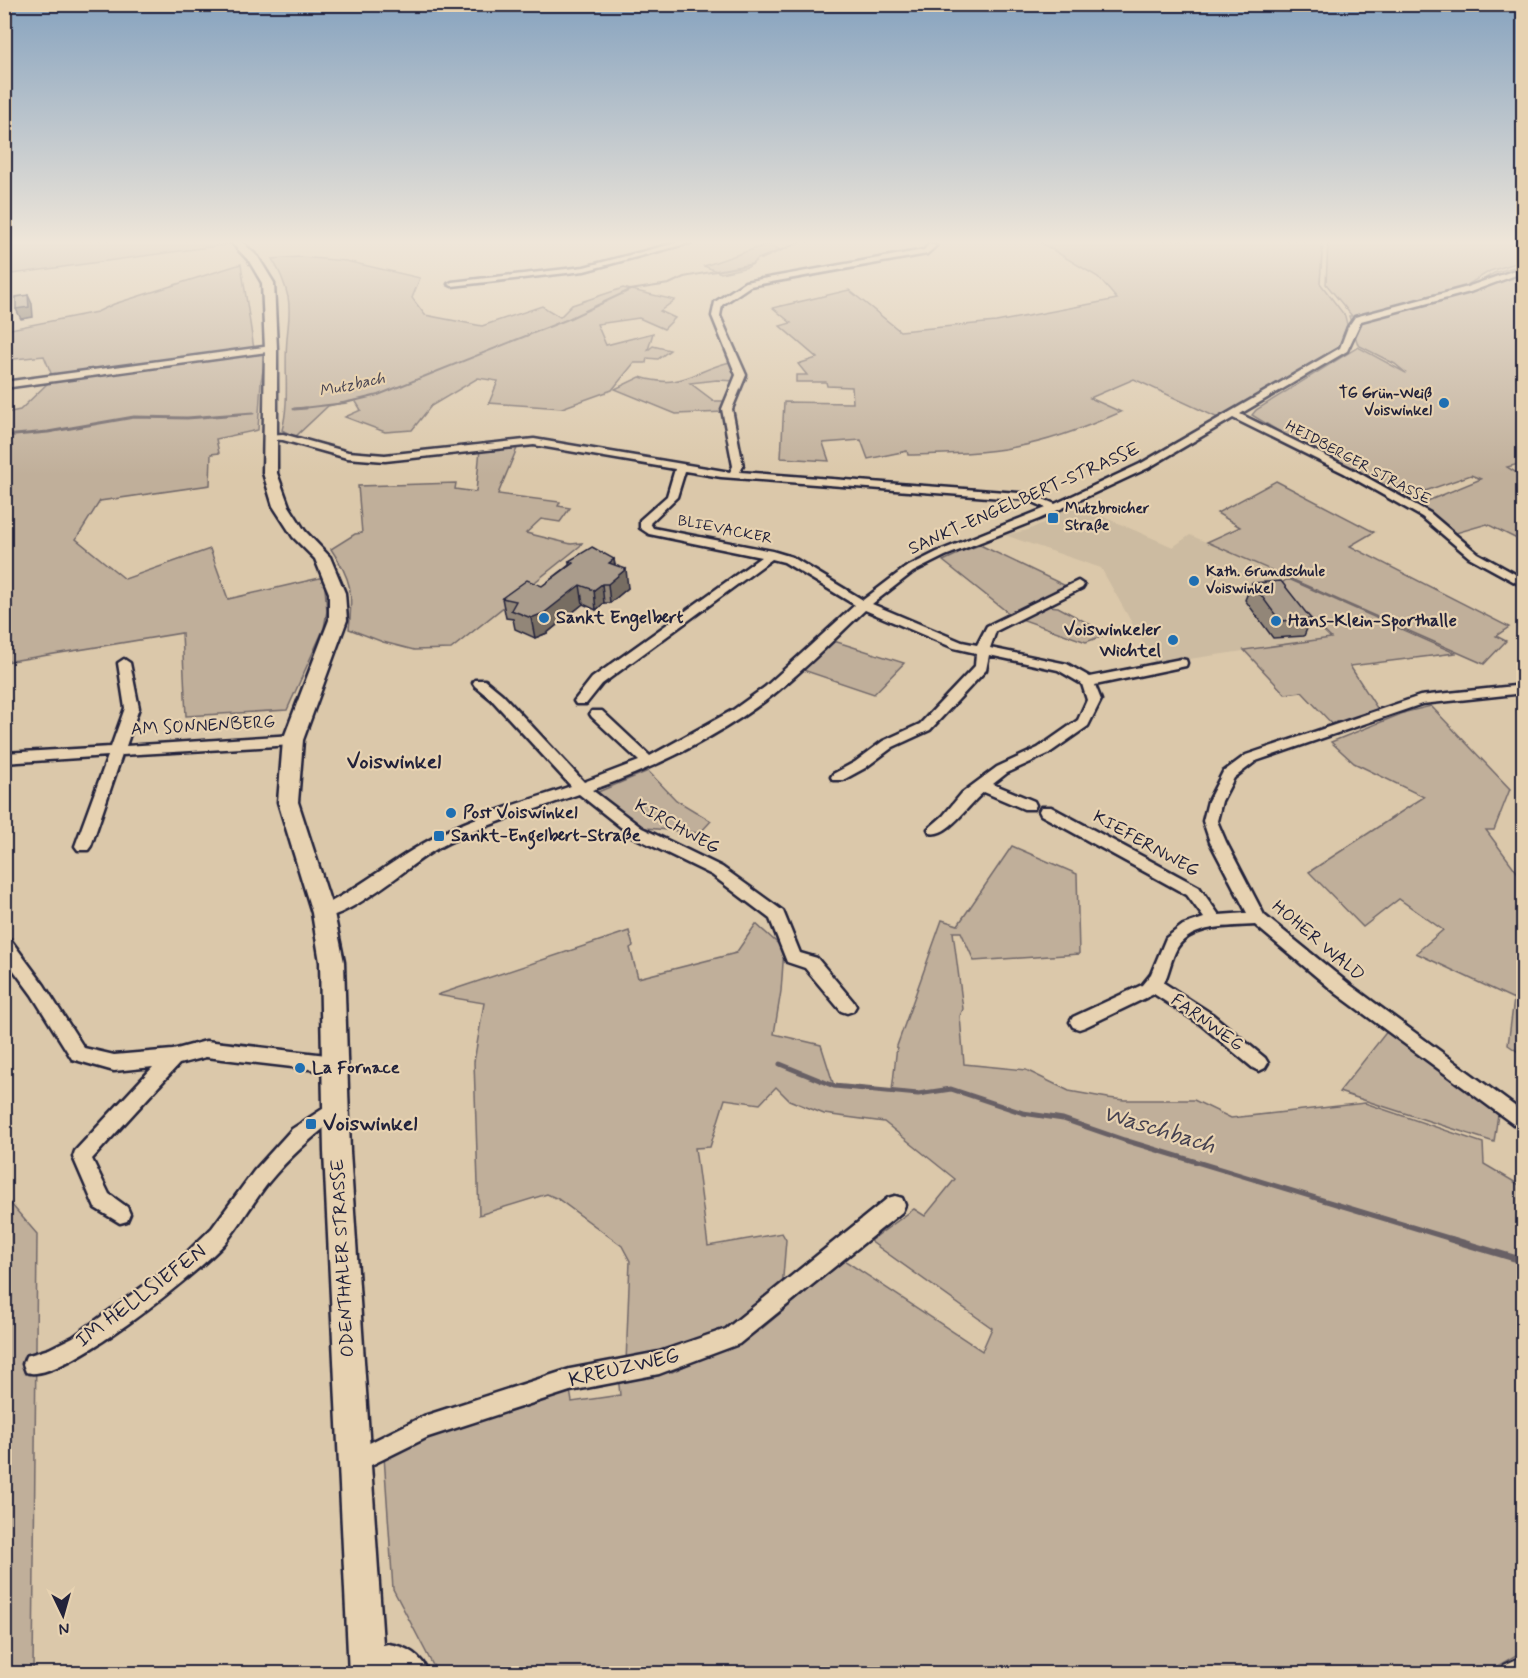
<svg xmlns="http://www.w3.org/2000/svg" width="1528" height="1678" viewBox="0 0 1528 1678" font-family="Mynerve,sans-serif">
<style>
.built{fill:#ccbba1}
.green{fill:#c0af9a;stroke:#71686a;stroke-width:1.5}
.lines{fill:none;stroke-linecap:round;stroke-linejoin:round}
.stream-far3{stroke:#686065;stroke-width:2}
.stream-far2{stroke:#686065;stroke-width:3}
.stream-far1{stroke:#686065;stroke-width:5}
.stream{stroke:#686065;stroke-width:7}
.street-casing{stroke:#22223b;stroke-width:5}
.secondary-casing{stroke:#22223b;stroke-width:5}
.street{fill:#e7d2b1;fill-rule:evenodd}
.secondary{fill:#e7d2b1;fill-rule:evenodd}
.wall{fill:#928678;stroke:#22223b;stroke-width:1.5}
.shaded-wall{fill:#776d62;stroke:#22223b;stroke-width:1.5}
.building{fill:#aa9c8c;stroke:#22223b;stroke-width:1.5}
.poi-dot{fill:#1f6fb2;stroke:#e7d2b1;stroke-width:2}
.labels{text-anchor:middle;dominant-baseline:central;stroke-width:4.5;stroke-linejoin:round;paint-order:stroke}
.far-poi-label{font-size:15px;font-weight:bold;fill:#22223b;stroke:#e7d2b1;text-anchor:start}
.far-street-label{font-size:15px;fill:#22223b;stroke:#e7d2b1}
.far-water-label{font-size:16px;font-style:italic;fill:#454150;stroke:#e7d2b1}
.street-label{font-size:18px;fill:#22223b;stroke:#e7d2b1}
.poi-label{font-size:18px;font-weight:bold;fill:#22223b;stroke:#e7d2b1;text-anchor:start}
.quarter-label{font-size:21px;font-weight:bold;fill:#22223b;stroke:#e7d2b1}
.near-poi-label{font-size:21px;font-weight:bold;fill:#22223b;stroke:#e7d2b1;text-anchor:start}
.near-street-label{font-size:21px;fill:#22223b;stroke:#e7d2b1}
.near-water-label{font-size:24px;font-style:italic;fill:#454150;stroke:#e7d2b1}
</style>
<rect width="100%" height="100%" fill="#dbc8aa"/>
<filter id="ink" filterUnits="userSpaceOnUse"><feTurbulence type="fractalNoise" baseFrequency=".0167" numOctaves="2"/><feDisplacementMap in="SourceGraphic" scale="12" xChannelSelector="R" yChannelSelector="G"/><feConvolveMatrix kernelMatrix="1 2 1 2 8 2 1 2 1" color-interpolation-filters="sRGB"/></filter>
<g filter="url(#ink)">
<!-- built -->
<polygon class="built" points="1074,504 1173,547 1190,535 1285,577 1274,585 1279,587 1331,638 1155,664 1101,568 1005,535 1028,530 1059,516 1061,510"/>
<!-- green -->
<g class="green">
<polygon points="4,240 227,240 231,244 5,275"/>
<path d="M1036 240H1323L1320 283 1345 316 1351 341 1220 419 1134 379 1090 398 1121 412C1087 427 1051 441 1015 447 980 454 944 454 908 455L907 451 868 459 861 440 823 443 829 461 781 458 784 402 853 403 852 387 827 386 826 382H796V375H807L798 364 817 358 780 326 791 323 773 308 849 290 900 331 996 322 1117 299 1098 277Z"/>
<polygon points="1331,240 1523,240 1523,261 1490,271 1454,293 1466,290 1494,273 1523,264 1523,463 1507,467 1515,472 1523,470 1523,542 1487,524 1456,533 1424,507 1425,502 1481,479 1471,475 1408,497 1395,492 1352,468 1346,468 1288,437 1252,415 1256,410 1358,347 1406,373 1395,364 1358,345 1349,316 1352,316 1326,284 1328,242"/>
<polygon points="768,244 780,250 758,259 748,267 721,273 704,266"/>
<path d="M300 257 346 261 420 278 412 298 425 315 482 326 542 306 560 317 572 305 623 288 675 300 660 311 675 318 664 329 639 318 597 324 606 345 653 333 648 350 653 346 670 350 658 359 647 358 646 363H634L612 390 562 408 489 403 498 381 478 378 431 406 412 430 385 432 345 417 361 410 355 400 328 406 295 437 282 430C290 400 284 370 287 339 288 324 291 312 288 297 285 284 280 271 272 259Z"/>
<polygon points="241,264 254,349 267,350 261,381 258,430 216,439 219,453 211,454 210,485 100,501 76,539 125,579 210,549 228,599 324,577 327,611 324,628 287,710 186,716 182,633 5,662 5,413 20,410 53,378 44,356 5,360 5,330 97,312 114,304"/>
<path d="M730 362 737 375 736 381 717 380 690 383 714 401H723L724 412 676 414 615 389 640 377C683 390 692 371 730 362Z"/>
<path d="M518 446 498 494 560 502 558 506 570 508 560 522 541 519 526 533 571 544 582 543 580 546 451 649 414 650 383 642 349 629C353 592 352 580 331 549L355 534 362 533 358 486 456 483 455 489 476 492 480 449Z"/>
<polygon points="1276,481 1374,532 1350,546 1509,627 1496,636 1506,641 1484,664 1207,542 1240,527 1217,513"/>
<polygon points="980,545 1068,587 1011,615 943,561 956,555 954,554"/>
<polygon points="1286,580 1291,580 1455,653 1350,666 1379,711 1335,727 1302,692 1285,694 1244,650 1331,638 1278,586"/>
<polygon points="1048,606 1058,607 1108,634 1086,642 1021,619"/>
<polygon points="834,641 837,642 904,663 874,694 803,670"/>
<polygon points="1431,706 1510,789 1494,830 1486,830 1523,880 1523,1055 1508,1045 1514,999 1416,953 1443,930 1399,899 1363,927 1309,872 1424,797 1354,763 1331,742 1406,712"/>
<polygon points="648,771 676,800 711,821 700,833 635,827 598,792"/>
<polygon points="1012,846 1077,874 1079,954 974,961 961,932 953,932 963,1009 960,1016 964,1064 1026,1070 1069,1091 1108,1098 1124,1100 1194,1100 1231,1118 1365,1103 1483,1143 1484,1164 1523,1187 1523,1651 1486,1673 437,1673 393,1589 384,1456 418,1438 569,1384 572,1402 620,1395 618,1375 665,1366 672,1372 760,1330 844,1260 982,1351 992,1328 870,1241 914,1209 925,1216 955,1179 884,1122 824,1114 789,1100 776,1087 760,1104 725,1099 710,1147 695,1148 708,1246 782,1233 786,1240 782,1289 731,1332 626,1363 630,1261 622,1246 558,1199 547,1194 479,1215 474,1062 484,1003 437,995 629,931 633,946 630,948 638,978 736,953 756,924 784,949 781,991 774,1034 821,1045 834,1086 892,1091 897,1046 942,920 958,925"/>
<polygon points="1388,1030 1498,1114 1494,1142 1339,1092"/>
<polygon points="4,1196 37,1234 33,1673 5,1673"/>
</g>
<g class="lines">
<!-- stream-far3 -->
<g class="stream-far3">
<polyline points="887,240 921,240"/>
<polyline points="761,259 800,242 825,240"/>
<polyline points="294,409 345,403 378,395 566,320 630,290 669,284 684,277 753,264"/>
</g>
<!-- stream-far2 -->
<g class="stream-far2">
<polyline points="294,409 306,408"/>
<polyline points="4,436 48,432 134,417 187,418 253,413"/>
</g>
<!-- stream-far1 -->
<polyline class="stream-far1" points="780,1064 834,1086 918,1094 951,1089 1023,1113 1063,1119 1124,1140 1455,1240"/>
<!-- stream -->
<polyline class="stream" points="1450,1239 1524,1261"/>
<defs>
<g id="street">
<polygon points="687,240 700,240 584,271 452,286 448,284 452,282 584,267"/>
<path d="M929 244 936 246 927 254 750 286 722 305 720 316 746 375 732 409 743 466 740 472 1031 494 1055 504 1140 464 1340 348 1348 327 1355 317 1464 288 1524 267V272L1470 292 1361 321 1347 351 1240 414 1352 469 1430 513 1477 553 1524 579V587L1469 557 1422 517 1344 473 1233 418 1148 468 1039 519 945 556 913 572 872 604 962 642 977 645 987 626 1078 581 1084 585 1082 588 996 631 990 648 1067 664 1090 677 1181 659 1186 660 1187 663 1186 666 1095 685 1101 700 1088 726 1048 754 1007 773 993 784 1034 801 1036 805 1034 809H1024L984 792C970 802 948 838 930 833L928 829 943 816 962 793 997 767 1038 748 1078 720 1087 700 1082 684 1058 670 989 655 986 670 930 730 893 747 865 768 843 780H833L831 777 833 774 855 762 883 741 920 724 975 666 976 653 954 648 865 610C835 638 806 668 774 694 720 736 657 767 592 790L642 828 722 867 783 911 800 953 817 958 853 1001 856 1006 853 1011 847 1013 841 1011 805 968 787 962 770 919 712 875 632 836 579 794C532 811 482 825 438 848 424 856 410 867 397 877 381 888 336 923 317 917L315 913 317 909C357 890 388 863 426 842 470 816 523 803 571 786L492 700 475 686 473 683 475 680H485L502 694 584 782 639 761 592 717 590 714 592 711H602L650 756 733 710 765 687 855 605 784 562 772 559 602 684 586 704H576L574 701 592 678 761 557 649 534 640 528V520L667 496 675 469 534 445 385 461 347 458 283 440 266 439V435L283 434 348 452 385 455 534 439 730 472 733 466 722 409 736 375 712 316 715 302 745 282 924 250ZM685 471 721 477 1029 500 1046 508 937 552 905 568 863 600 792 557 772 551 653 528 650 523 677 497Z"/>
<polygon points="271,346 274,347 274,351 4,388 4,382"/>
<polygon points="124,659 130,663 139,708 126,746 293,735 300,740 293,745 122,755 91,846 88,850 78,850 75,846 108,756 4,763 4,753 111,747 125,708 118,663"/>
<path d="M1524 685V693L1422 704 1256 761 1234 778 1222 801 1217 821 1226 842 1264 915 1349 984 1524 1113V1132L1337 994 1255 925C1230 927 1192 924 1177 948 1171 959 1169 972 1164 983L1212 1014 1265 1058 1268 1063 1265 1068 1259 1071 1253 1068 1200 1024 1154 994 1085 1027 1079 1029 1073 1027 1070 1022 1073 1017 1142 985 1151 974 1166 938 1183 925 1204 918 1187 895 1041 815 1039 811 1041 807H1051L1199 887 1219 915 1247 913 1210 842 1203 821 1208 801 1223 772 1246 755 1420 696Z"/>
<polygon points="4,938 10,939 44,985 84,1048 114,1055 173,1050 206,1041 335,1056 341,1059 344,1064 341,1069 335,1072 206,1057 179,1064 92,1159 109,1194 127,1207 130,1214 127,1221 120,1223 95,1208 73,1157 75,1151 153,1067 114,1071 72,1059 32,995 4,957"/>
<path d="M335 1101 341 1103 344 1109 341 1115C314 1135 290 1156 268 1183 253 1202 241 1224 225 1243 200 1271 60 1386 26 1372L23 1364 26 1356 49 1349 73 1337 178 1261 212 1228 254 1171 292 1129Z"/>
<polygon points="895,1196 902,1198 905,1205 902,1212 739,1344 659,1374 570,1391 428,1437 355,1473 347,1470 344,1462 347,1454 424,1416 570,1369 659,1352 726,1329 888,1198"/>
<path d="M388 1644C407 1646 422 1656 429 1674H400L388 1669 366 1673 357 1669 353 1660 357 1651Z"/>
<polygon points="1524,1656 1524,1674 1501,1674 1504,1665"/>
</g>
<polygon id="secondary" points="229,240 240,240 258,257 274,283 277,349 277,473 289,506 305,531 330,557 345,593 347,620 303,740 298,802 334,913 344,962 350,1152 385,1674 349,1674 324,1152 320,962 312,913 278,802 283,740 329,620 329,593 315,559 293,537 273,506 263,473 265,349 262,283 249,261"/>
</defs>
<!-- street casing -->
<use href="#street" class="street-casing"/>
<!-- secondary casing -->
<use href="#secondary" class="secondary-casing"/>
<!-- street -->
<use href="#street" class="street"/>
<!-- secondary -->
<use href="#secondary" class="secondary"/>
</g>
<!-- wall -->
<g class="wall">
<polygon points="614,559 615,565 628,588 610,603 604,603 596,610 583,604 547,633 535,638 515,629 513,619 506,618 502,598 542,586 569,565 569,561"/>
<polygon points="1252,583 1311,619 1304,636 1273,638 1245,600"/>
</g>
<!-- shaded-wall -->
<g class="shaded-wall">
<polygon points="28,295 32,304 33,317 21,319 16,309"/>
<polygon points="614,559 616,577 626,569 628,588 610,603 608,584 609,563"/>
<polygon points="602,584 604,603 596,610 594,590"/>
<polygon points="580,585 583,604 547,633 535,638 531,618"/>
</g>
<!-- building -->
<g class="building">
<polygon points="28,295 29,307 16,309 16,297"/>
<polygon points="592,547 614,559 609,563 626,569 608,584 602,584 594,590 580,585 544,613 531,618 511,610 516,601 502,598 527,580 542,586 573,563 569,561"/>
<polygon points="1281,581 1311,619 1280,621 1252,583"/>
</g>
</g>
<!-- sky -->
<linearGradient id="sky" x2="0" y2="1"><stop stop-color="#87a3bf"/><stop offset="0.51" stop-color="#efe6d9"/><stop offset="1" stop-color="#efe6d9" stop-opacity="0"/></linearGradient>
<rect width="1528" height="475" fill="url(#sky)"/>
<!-- markers -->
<g class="poi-dot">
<circle cx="1444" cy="403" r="6"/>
<rect x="1047" y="512" width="12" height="12" rx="3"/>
<circle cx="1194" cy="581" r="6"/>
<circle cx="544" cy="618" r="6"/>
<circle cx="1276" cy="621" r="6"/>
<circle cx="1173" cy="640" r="6"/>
<circle cx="451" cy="813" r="6"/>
<rect x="433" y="830" width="12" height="12" rx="3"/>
<circle cx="300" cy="1068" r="6"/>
<rect x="305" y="1118" width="12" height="12" rx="3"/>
</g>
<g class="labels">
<!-- far-poi labels -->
<g class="far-poi-label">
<text x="1432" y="394" text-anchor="end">TG Grün-Weiß<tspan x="1432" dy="17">Voiswinkel</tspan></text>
<text x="1065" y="509">Mutzbroicher<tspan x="1065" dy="17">Straße</tspan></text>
<text x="1206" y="572">Kath. Grundschule<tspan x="1206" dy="17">Voiswinkel</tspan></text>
</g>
<!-- far-street labels -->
<g class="far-street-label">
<text transform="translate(1358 463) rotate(28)">HEIDBERGER STRASSE</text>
<text transform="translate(725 530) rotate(11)">BLIEVACKER</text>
</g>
<!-- far-water labels -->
<g class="far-water-label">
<text transform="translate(352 385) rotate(-12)">Mutzbach</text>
</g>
<!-- street labels -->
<g class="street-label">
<text transform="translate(1024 499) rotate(-24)">SANKT-ENGELBERT-STRASSE</text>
<text transform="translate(203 726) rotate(-3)">AM SONNENBERG</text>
<text transform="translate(677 827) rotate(29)">KIRCHWEG</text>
<text transform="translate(1146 844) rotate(29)">KIEFERNWEG</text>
<text transform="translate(1318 941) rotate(40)">HOHER WALD</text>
<text transform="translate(1207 1023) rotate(36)">FARNWEG</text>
<text transform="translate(343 1258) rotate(-93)">ODENTHALER STRASSE</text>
</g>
<!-- poi labels -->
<g class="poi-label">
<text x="556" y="618">Sankt Engelbert</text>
<text x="1288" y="621">Hans-Klein-Sporthalle</text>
<text x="1161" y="630" text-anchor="end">Voiswinkeler<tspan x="1161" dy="21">Wichtel</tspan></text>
<text x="463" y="813">Post Voiswinkel</text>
<text x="451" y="836">Sankt-Engelbert-Straße</text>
<text x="312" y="1068">La Fornace</text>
</g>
<!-- quarter labels -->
<g class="quarter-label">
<text x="394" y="762">Voiswinkel</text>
</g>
<!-- near-poi labels -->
<g class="near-poi-label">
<text x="323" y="1124">Voiswinkel</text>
</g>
<!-- near-street labels -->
<g class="near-street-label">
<text transform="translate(141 1296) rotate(-37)">IM HELLSIEFEN</text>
<text transform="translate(624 1368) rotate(-13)">KREUZWEG</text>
</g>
<!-- near-water labels -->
<g class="near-water-label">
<text transform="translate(1159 1130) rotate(17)">Waschbach</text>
</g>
</g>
<!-- margin -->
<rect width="1528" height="1678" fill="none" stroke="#e7d2b1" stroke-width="24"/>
<rect x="12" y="12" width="1504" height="1654" fill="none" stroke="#22223b" stroke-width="2" filter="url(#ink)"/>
<!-- north arrow -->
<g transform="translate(63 1615) rotate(175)" stroke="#e7d2b1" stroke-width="4.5" paint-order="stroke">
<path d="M0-4.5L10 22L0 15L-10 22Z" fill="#22223b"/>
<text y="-9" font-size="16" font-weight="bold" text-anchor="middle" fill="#22223b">N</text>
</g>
</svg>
